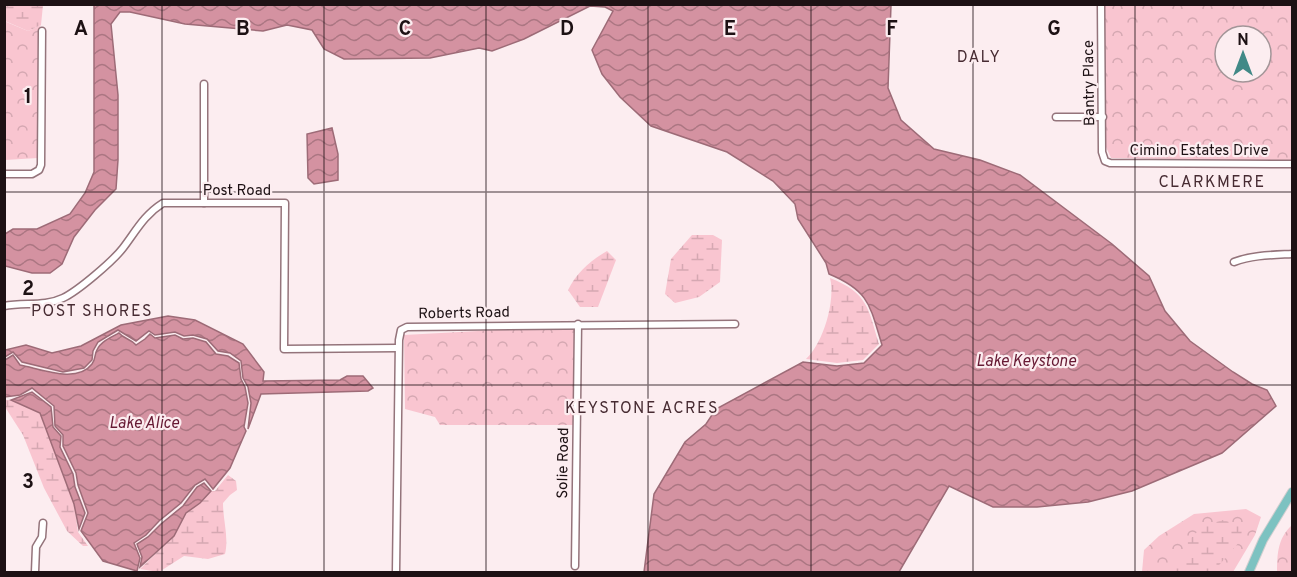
<svg xmlns="http://www.w3.org/2000/svg" width="1297" height="577" viewBox="0 0 1297 577" font-family="Overpass,sans-serif">
<style>
.forest{fill:url(#forest-crowns);fill-rule:evenodd}
.wetland{fill:url(#wetland-marsh)}
.water{fill:url(#water-waves);stroke:#9d6b77;stroke-width:1.5}
.lines{fill:none;stroke-linecap:round;stroke-linejoin:round}
.minor-casing{stroke:#94747b;stroke-width:9}
.major-casing{stroke:#d2cfd0;stroke-width:10}
.minor{stroke:#fff;stroke-width:6}
.major{stroke:#7dc2c1;stroke-width:8}
.grid{fill:none;stroke:#1d1114;stroke-width:1.5;stroke-opacity:0.55}
.labels{text-anchor:middle;dominant-baseline:central;stroke-width:4.5;stroke-linejoin:round;paint-order:stroke}
.street-label{font-size:15px;fill:#1d1114;stroke:#fcedf0}
.neighbourhood-label{font-size:16px;letter-spacing:1.5px;fill:#472b32;stroke:#fcedf0}
.water-label{font-size:16px;font-style:italic;fill:#661933;stroke:#fcedf0}
.grid-label{font-size:20px;text-anchor:middle;font-weight:bold;fill:#1d1114;stroke:#fcedf0;stroke-width:4.5;stroke-linejoin:round;paint-order:stroke}
</style>
<defs>
<pattern id="forest-crowns" width="20" height="18" patternUnits="userSpaceOnUse" patternTransform="scale(1.5)"><rect width="20" height="18" fill="#f9c5d0"/><path d="M2 6a3 3 0 1 1 6 0M12 15a3 3 0 1 1 6 0" fill="none" stroke="#d5a8b2"/></pattern>
<pattern id="wetland-marsh" width="20" height="14" patternUnits="userSpaceOnUse" patternTransform="scale(1.5)"><rect width="20" height="14" fill="#f9c5d0"/><path d="M1 5h8M5 5V1M11 12h8M15 12V8" fill="none" stroke="#d5a8b2"/></pattern>
<pattern id="water-waves" width="16" height="10" patternUnits="userSpaceOnUse" patternTransform="scale(1.5)"><rect width="16" height="10" fill="#d492a1"/><path d="M0 5q4-4 8 0t8 0" fill="none" stroke="#ab7682"/></pattern>
</defs>
<rect width="100%" height="100%" fill="#fcedf0"/>
<!-- forest -->
<g class="forest">
<path d="M1105 5H1292V161L1111 158 1106 147 1104 113ZM1225 36H1261V72H1225Z"/>
<polygon points="4,21 28,31 41,25 39,28 38,158 5,160"/>
<polygon points="575,328 574,425 440,425 435,417 405,409 404,335 513,329"/>
<polygon points="1246,509 1261,517 1255,535 1233,572 1142,572 1144,550 1159,536 1194,514"/>
<path d="M1292 525V572H1277C1277 553 1278 538 1292 525Z"/>
</g>
<!-- wetland -->
<g class="wetland">
<polygon points="5,4 43,5 41,25 28,31 5,21"/>
<polygon points="692,235 713,235 722,240 720,282 699,297 675,303 665,294 671,259"/>
<path d="M607 251 616 260 598 307H580L568 290C577 272 590 261 607 251Z"/>
<path d="M830 278C868 293 868 308 879 344L863 360 837 363 806 359C823 344 836 300 830 278Z"/>
<polygon points="5,400 11,400 40,413 74,504 78,532 88,546 83,546 67,531 44,488 23,435 5,407"/>
<path d="M228 475 236 481 237 490 230 495 223 503C223 521 229 537 225 554L208 559 184 556 159 572 140 569 174 536 186 513 200 503 211 491H215Z"/>
<polygon points="1223,520 1242,526 1241,540 1213,572 1170,572 1187,560 1188,541 1203,526"/>
</g>
<!-- water -->
<g class="water">
<path d="M94 5H891L888 88 901 120 934 149 980 160 1020 175 1112 244 1149 276 1165 311 1190 341 1233 372 1252 384 1267 390 1276 406 1222 453 1132 491 1088 502 1037 507H993L949 486 899 572H644L654 494 685 442 706 424 716 409 803 362 837 366 864 363 882 345C870 306 870 291 829 274L826 263 798 219 795 204 773 181 727 152 651 126 620 97 602 74 592 50 613 11 605 7 590 6 524 39 492 51 479 48 430 58 344 59 324 49 312 30 287 25 263 31 185 24 130 12H120L111 24 118 95V160L116 189 95 210 74 237 62 264 50 273H32L5 266V234L13 229H37L70 214 85 193 94 172Z"/>
<polygon points="332,128 338,154 338,180 314,184 308,178 307,134"/>
<polygon points="168,316 195,320 243,344 264,372 263,381 340,380 347,376 363,376 373,388 368,391 261,394 248,429 251,403 248,387 243,378 241,361 230,353 218,351 207,339 193,335 184,336 175,332 155,335 149,331 136,341 118,330 98,342 93,351 92,360 84,368 63,372 22,362 13,352 5,357 5,350 26,345 52,353 81,346 121,325"/>
<path d="M119 333C124 339 131 339 136 345L145 339 150 334 155 338 175 335 183 339 193 338 206 342 216 354 228 356 239 363 241 379 245 387 248 403 244 427 246 431 230 468 213 489 205 479 195 485 181 503 159 521 146 535 134 543 140 558 137 571 103 561 81 531 88 513 78 485 76 473 63 446V435L55 426 54 406 32 388 20 395 5 397V360L13 355 20 365C41 369 77 384 92 364 96 359 94 355 97 350 100 342 111 337 119 333Z"/>
<polygon points="32,392 51,407 53,427 61,436 60,447 73,474 75,487 85,513 79,529 74,504 40,413 11,400"/>
<polygon points="204,483 211,491 200,503 186,513 174,536 140,567 142,557 137,544 148,537 161,524 183,506 197,487"/>
</g>
<g class="lines">
<defs>
<g id="minor">
<polyline points="1101,4 1102,152 1105,161 1110,163 1292,164"/>
<polyline points="204,84 204,203"/>
<polyline points="1056,117 1103,117"/>
<polyline points="4,174 32,174 39,170 41,165 42,31"/>
<path d="M1234 262C1252 255 1272 255 1292 254"/>
<path d="M4 306C25 302 44 307 63 298 78 291 113 261 123 248 136 231 144 215 163 203H285L284 349 398 348"/>
<polyline points="575,566 578,324"/>
<polyline points="35,572 36,547 42,537 43,523"/>
<polyline points="396,572 399,340 401,330 407,327 735,324"/>
</g>
<polyline id="major" points="1249,572 1263,540 1292,492"/>
</defs>
<!-- minor casing -->
<use href="#minor" class="minor-casing"/>
<!-- major casing -->
<use href="#major" class="major-casing"/>
<!-- minor -->
<use href="#minor" class="minor"/>
<!-- major -->
<use href="#major" class="major"/>
</g>
<!-- grid -->
<path class="grid" d="M162 4V572M324 4V572M486 4V572M648 4V572M811 4V572M973 4V572M1135 4V572M4 192H1292M4 385H1292"/>
<g class="labels">
<!-- street labels -->
<g class="street-label">
<text transform="translate(1090 83) rotate(-91)">Bantry Place</text>
<text x="1199" y="151">Cimino Estates Drive</text>
<text x="237" y="191">Post Road</text>
<text transform="translate(464 314) rotate(-1)">Roberts Road</text>
<text transform="translate(564 463) rotate(-89)">Solie Road</text>
</g>
<!-- neighbourhood labels -->
<g class="neighbourhood-label">
<text x="979" y="58">DALY</text>
<text x="1212" y="183">CLARKMERE</text>
<text x="92" y="312">POST SHORES</text>
<text x="642" y="409">KEYSTONE ACRES</text>
</g>
<!-- water labels -->
<g class="water-label">
<text x="1026" y="362">Lake Keystone</text>
<text x="144" y="424">Lake Alice</text>
</g>
</g>
<g class="grid-label">
<text x="81" y="35">A</text>
<text x="243" y="35">B</text>
<text x="405" y="35">C</text>
<text x="567" y="35">D</text>
<text x="730" y="35">E</text>
<text x="892" y="35">F</text>
<text x="1054" y="35">G</text>
<text x="28" y="103">1</text>
<text x="28" y="295">2</text>
<text x="28" y="488">3</text>
</g>
<!-- border -->
<rect width="1297" height="577" fill="none" stroke="#1d1114" stroke-width="12"/>
<!-- north arrow -->
<g transform="translate(1243 54)"><circle r="28" fill="#fcedf0" stroke="#a39598" stroke-width="1.5"/>
<path d="M0-4.5L10 22L0 15L-10 22Z" fill="#418987"/>
<text y="-9" font-size="16" font-weight="bold" text-anchor="middle" fill="#1d1114">N</text>
</g>
</svg>
